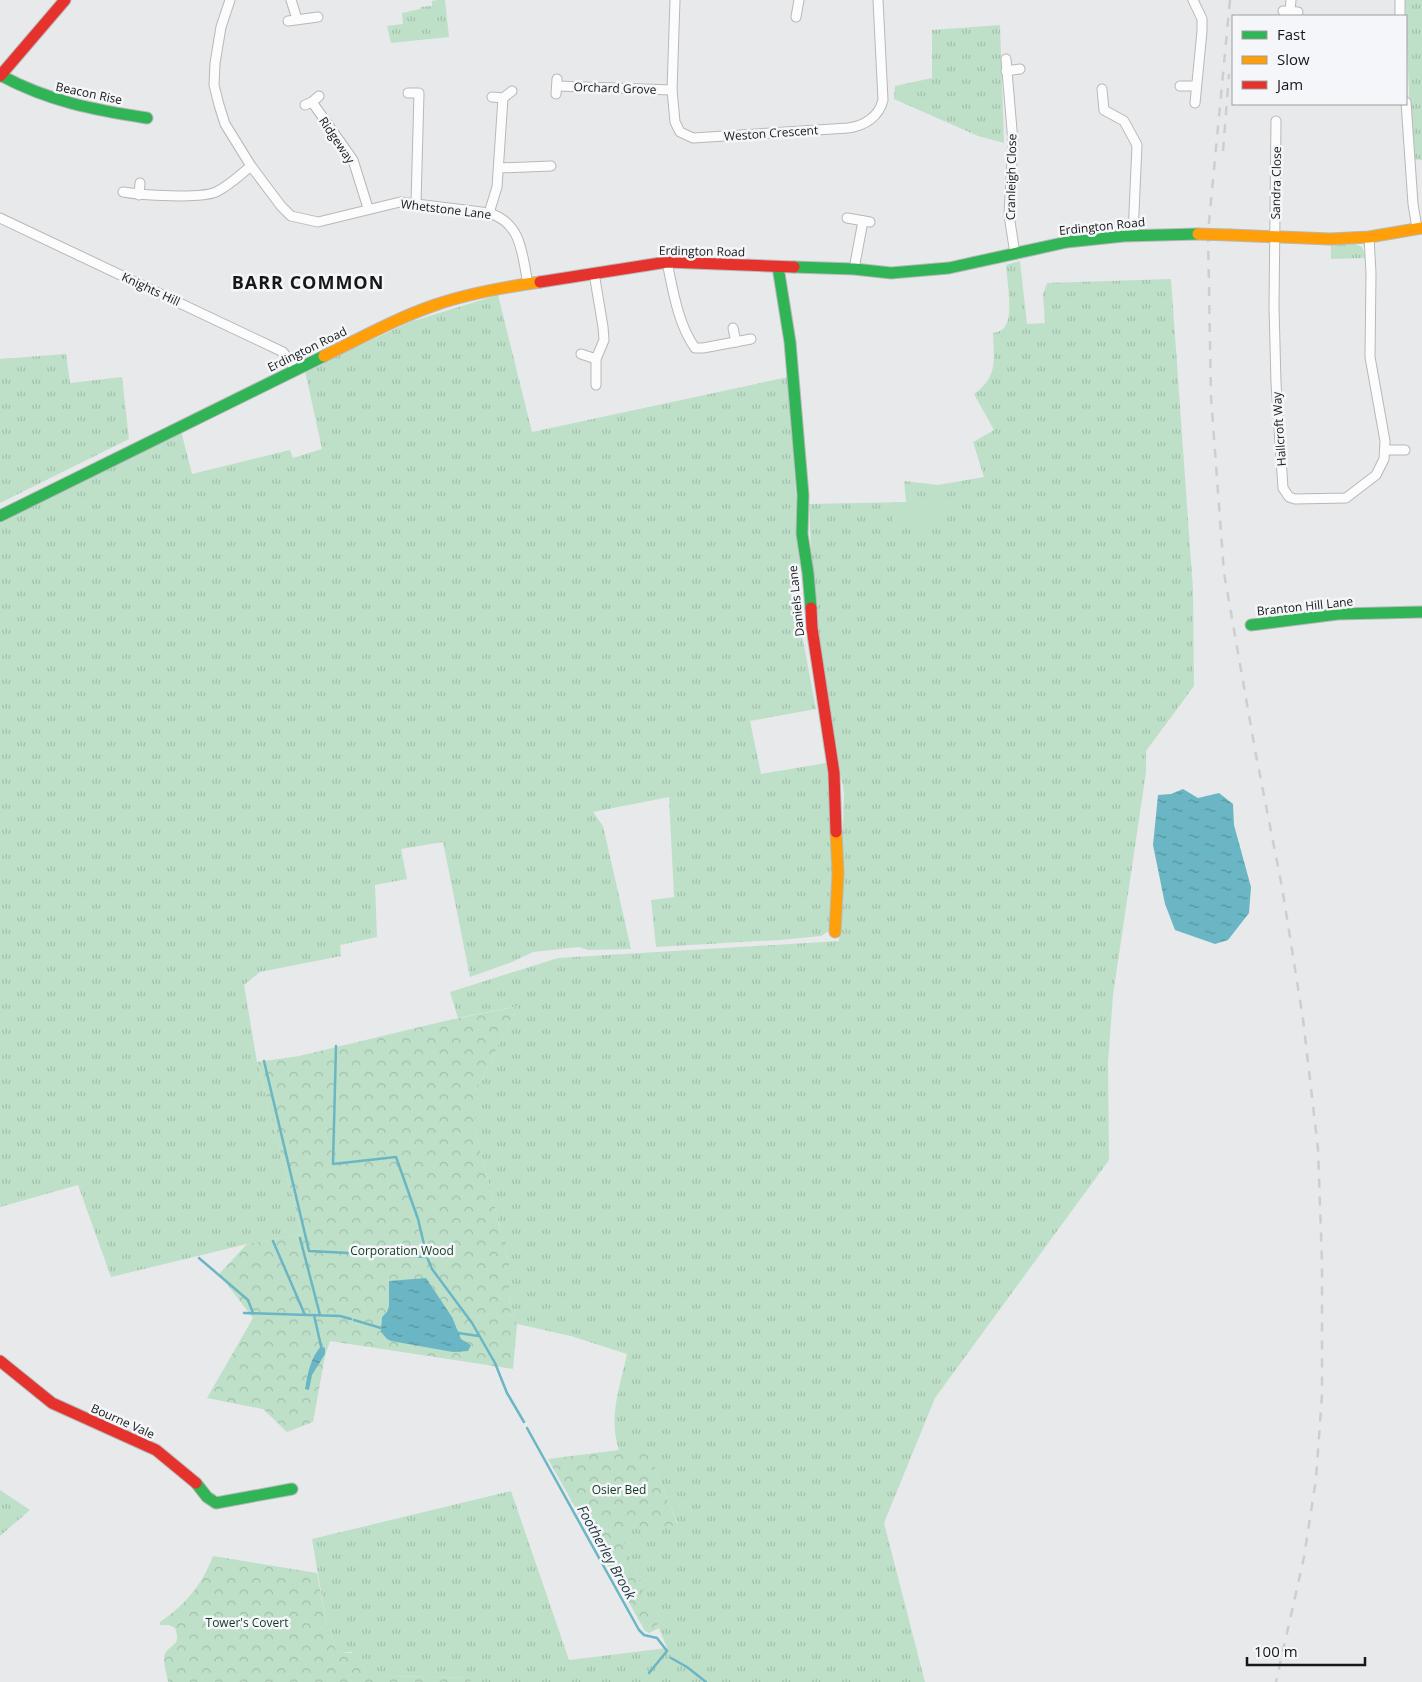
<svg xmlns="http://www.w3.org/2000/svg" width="1422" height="1682" viewBox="0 0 1422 1682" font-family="'Open Sans',sans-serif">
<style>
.grass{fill:url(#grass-tufts)}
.forest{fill:url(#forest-crowns)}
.pitch{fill:#bee0c9}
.water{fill:url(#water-ripples)}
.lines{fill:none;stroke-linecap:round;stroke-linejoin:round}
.stream{stroke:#6bb6c4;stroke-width:2.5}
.street-casing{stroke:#b8b8ba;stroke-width:11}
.fast-casing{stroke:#b8b8ba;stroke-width:13}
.slow-casing{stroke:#b8b8ba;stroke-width:13}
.jam-casing{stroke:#b8b8ba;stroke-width:13}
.street{stroke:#fcfcfc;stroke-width:9}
.fast{stroke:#30b455;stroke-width:11}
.slow{stroke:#ff9f0a;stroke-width:11}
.jam{stroke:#e5322d;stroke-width:11}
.rail{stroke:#cdcece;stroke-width:2.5;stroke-dasharray:9 9;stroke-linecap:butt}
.slow-bridge-casing{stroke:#b8b8ba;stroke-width:13;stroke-linecap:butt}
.slow-bridge{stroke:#ff9f0a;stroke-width:11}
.labels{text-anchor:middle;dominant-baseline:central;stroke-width:5;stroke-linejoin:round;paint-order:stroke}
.street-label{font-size:12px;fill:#161717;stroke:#f4f6f9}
.park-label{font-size:12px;fill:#133921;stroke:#f4f6f9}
.water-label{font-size:14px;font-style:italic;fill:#1e363b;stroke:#f4f6f9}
.district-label{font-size:18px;font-weight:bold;letter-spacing:1px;fill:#161717;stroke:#f4f6f9}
</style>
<defs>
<pattern id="grass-tufts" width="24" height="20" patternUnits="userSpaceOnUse" patternTransform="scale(1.25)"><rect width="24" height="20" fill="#bee0c9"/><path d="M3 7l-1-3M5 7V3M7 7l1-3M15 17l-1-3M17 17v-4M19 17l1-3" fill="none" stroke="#a3bfac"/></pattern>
<pattern id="forest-crowns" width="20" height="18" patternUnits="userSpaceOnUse" patternTransform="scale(1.25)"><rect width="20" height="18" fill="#bee0c9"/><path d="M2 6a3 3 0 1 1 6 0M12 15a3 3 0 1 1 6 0" fill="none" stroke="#a3bfac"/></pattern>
<pattern id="water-ripples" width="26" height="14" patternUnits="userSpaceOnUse" patternTransform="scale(1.25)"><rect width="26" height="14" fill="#6bb6c4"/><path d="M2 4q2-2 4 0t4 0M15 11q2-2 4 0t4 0" fill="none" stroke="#57939e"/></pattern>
</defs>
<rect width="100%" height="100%" fill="#e8e9eb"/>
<!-- grass -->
<g class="grass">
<polygon points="437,0 445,0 449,37 391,43 387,26 403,24 402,13 420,9 420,7 432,6 432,1"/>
<polygon points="1405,0 1422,0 1422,160 1412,159"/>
<polygon points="1000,25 1004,143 978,136 894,99 895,86 932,78 932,30"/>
<polygon points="1331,244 1355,244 1362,247 1366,258 1331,259"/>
<path d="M1020 261 1027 324 1045 323 1043 294 1047 283 1171 279 1193 590 1194 686 1146 751V772L1113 995 1108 1063 1109 1160 935 1398 884 1523 925 1682H471L470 1678 391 1676 380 1673 377 1676 352 1652 341 1653 336 1650 330 1629 327 1627 312 1539 511 1491 569 1660 667 1648 627 1551 619 1528 678 1524 647 1451 619 1450C608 1418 620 1386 627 1354L571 1336 517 1324 511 1314 509 1296V1263L475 1129V1092L518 1006 458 1018 450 992 558 958 839 941 844 794 818 631 812 574 809 504 906 502 904 481 938 485 984 477 973 442 994 430 974 394C998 377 994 360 993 333 998 332 1003 331 1006 325 1013 311 1007 281 1006 265Z"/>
<polygon points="498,295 532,432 788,377 799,537 801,629 816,709 750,721 761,774 826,763 834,805 836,872 829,931 821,936 779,940 656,947 651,900 674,897 669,797 593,812 603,826 631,949 588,950 579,947 533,952 512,962 470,977 443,842 401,849 407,879 375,885 377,937 340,945 341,956 260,972 244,985 257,1062 302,1234 247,1244 111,1277 78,1185 0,1207 0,523 181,431 192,474 290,450 293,458 322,449 305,371 410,322"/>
<polygon points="66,354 70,383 122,377 129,439 0,503 0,359"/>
<polygon points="0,1490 30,1510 0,1536"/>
</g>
<!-- forest -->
<g class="forest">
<polygon points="518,1006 475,1092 475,1129 509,1263 509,1296 511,1314 517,1324 513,1369 330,1341 325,1356 313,1422 287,1432 263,1409 207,1398 253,1318 219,1274 247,1244 302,1234 257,1062 299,1056 445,1021"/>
<polygon points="619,1450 647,1450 678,1525 620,1529 627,1551 659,1628 649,1633 645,1631 548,1459"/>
<path d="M213 1556 317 1573 327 1627 330 1629 336 1650 341 1653H355L377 1675 380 1673 391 1676 470 1678 471 1682H168C167 1675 164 1666 164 1658 166 1643 183 1649 175 1628L169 1625H160V1622C185 1605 202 1585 213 1556Z"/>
</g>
<!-- pitch -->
<polygon class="pitch" points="893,502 941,503 941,528 892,527"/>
<!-- water -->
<g class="water">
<polygon points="1183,789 1198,798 1219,793 1233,804 1234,825 1251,887 1249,913 1228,940 1215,944 1175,930 1165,904 1153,845 1158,795 1171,794"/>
<polygon points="426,1278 452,1317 461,1339 471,1345 468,1351 453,1352 391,1341 387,1339 381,1332 382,1317 387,1312 389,1306 389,1281"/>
<path d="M321 1346 325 1348V1354L312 1375 309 1390 305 1389C308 1373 310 1359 321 1346Z"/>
</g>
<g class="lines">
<!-- stream -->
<g class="stream">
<polyline points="336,1046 333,1164 396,1157 418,1219 427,1257 432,1269 472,1323 495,1363 507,1393 524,1422"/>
<polyline points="264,1061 309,1251 427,1257"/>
<polyline points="300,1238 320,1315"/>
<polyline points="273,1241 305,1315"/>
<polyline points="199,1258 248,1300 253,1313"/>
<polyline points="244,1313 340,1316 351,1319"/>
<polyline points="314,1315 321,1346"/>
<polyline points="354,1320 381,1328"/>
<polyline points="458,1333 479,1336"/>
<polyline points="527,1428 639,1630 644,1635 657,1638 667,1651 649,1673"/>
<polyline points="671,1658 687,1667 706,1682"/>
</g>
<defs>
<g id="street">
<path d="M230 0 221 27 215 63 214 85 219 105 225 124 251 166 281 206 291 216 318 222 400 202 489 213C522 223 522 254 528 284"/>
<polyline points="291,0 297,19"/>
<path d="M675 0 672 90 675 122 680 132 693 138 848 128C864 126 879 117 883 100L878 0"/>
<polyline points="1193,0 1202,19 1202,31 1195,103"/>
<polyline points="1400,0 1400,16"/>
<polyline points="1283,11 1298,12"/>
<polyline points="1290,11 1291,0"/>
<polyline points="796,17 799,0"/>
<polyline points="288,21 318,17"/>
<polyline points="1006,59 1013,142 1009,215 1015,254"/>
<polyline points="1006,71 1020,69"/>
<polyline points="557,86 672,90"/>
<polyline points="1180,86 1196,86"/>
<polyline points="1102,89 1104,110 1124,121 1137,145 1133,235"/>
<polyline points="408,93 419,93 416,203"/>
<polyline points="556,94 557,79"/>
<polyline points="492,97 503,98 512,91"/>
<polyline points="312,102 353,160 368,208"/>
<polyline points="1406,102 1413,204 1417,228"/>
<polyline points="305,105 312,102 319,96"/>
<polyline points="1276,121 1274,307 1276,383 1283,488 1289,497 1295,499 1346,498 1376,475 1384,459 1385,441 1370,357 1371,273 1369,237"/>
<polyline points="499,168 551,166"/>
<path d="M123 192C141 195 200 199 216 192 229 186 240 175 251 166"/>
<polyline points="139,195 140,183"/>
<polyline points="489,213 497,187 503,98"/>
<polyline points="0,218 283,352 295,369"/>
<polyline points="847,218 870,222"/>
<path d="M667 262C673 291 678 324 695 348H703L751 339"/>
<polyline points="854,269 863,221"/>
<polyline points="594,273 603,327 604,340 596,359 596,385"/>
<polyline points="733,328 736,342"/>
<polyline points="581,354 596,359"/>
<polyline points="1385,450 1405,450"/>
</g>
<g id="fast">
<path d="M0 75C48 101 94 110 147 118"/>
<polyline points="778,267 790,342 803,495 802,534 808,573 811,608"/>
<polyline points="794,267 854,269 891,273 949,268 1067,242 1124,236 1198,234"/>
<polyline points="0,516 324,356"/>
<polyline points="1251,625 1338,614 1422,612"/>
<polyline points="196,1483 207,1497 216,1503 292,1489"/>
</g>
<g id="slow">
<polyline points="1230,235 1330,239 1369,237 1422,228"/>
<path d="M324 356C361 338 397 318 435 305 469 293 505 287 540 282"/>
<polyline points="835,932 838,873 836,832"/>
</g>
<g id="jam">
<polyline points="0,76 65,0"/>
<polyline points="540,282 667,262 794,267"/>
<polyline points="811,608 812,628 834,773 836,832"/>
<polyline points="0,1361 52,1403 156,1450 196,1483"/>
</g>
</defs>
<!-- street casing -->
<use href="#street" class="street-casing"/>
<!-- fast casing -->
<use href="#fast" class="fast-casing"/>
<!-- slow casing -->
<use href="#slow" class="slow-casing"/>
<!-- jam casing -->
<use href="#jam" class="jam-casing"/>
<!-- street -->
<use href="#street" class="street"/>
<!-- fast -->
<use href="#fast" class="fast"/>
<!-- slow -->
<use href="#slow" class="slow"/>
<!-- jam -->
<use href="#jam" class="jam"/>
<!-- rail -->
<g class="rail">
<polyline points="1230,0 1208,233 1211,397 1224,573 1256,755 1282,887 1303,1019 1318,1149 1322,1262 1322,1395 1316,1479 1304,1557 1276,1682"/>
<polyline points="1223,151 1229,74"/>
</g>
<defs>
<polyline id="slow-bridge" points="1198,234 1230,235"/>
</defs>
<!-- slow-bridge casing -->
<use href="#slow-bridge" class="slow-bridge-casing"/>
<!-- slow-bridge -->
<use href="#slow-bridge" class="slow-bridge"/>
</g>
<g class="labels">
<!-- street labels -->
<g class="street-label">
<text transform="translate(615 88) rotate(2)">Orchard Grove</text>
<text transform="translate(89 93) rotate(12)">Beacon Rise</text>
<text transform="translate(771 133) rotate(-4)">Weston Crescent</text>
<text transform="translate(337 140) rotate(56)">Ridgeway</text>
<text transform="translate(1011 177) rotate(-89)">Cranleigh Close</text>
<text transform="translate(1276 183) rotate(-89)">Sandra Close</text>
<text transform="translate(446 209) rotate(7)">Whetstone Lane</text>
<text transform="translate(1102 226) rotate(-6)">Erdington Road</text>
<text transform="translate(702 251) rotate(1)">Erdington Road</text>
<text transform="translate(151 289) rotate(25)">Knights Hill</text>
<text transform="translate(307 349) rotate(-26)">Erdington Road</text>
<text transform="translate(1279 429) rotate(-94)">Hallcroft Way</text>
<text transform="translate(796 601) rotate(-96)">Daniels Lane</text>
<text transform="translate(1305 606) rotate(-6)">Branton Hill Lane</text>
<text transform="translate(123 1421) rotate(24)">Bourne Vale</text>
</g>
<!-- park labels -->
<g class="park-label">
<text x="402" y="1250">Corporation Wood</text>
<text x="619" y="1489">Osier Bed</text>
<text x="247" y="1622">Tower's Covert</text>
</g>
<!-- water labels -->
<g class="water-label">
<text transform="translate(607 1552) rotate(61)">Footherley Brook</text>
</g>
<!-- district labels -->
<g class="district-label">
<text x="308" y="282">BARR COMMON</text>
</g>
</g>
<!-- legend -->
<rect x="1232" y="15" width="175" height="90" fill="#f4f6f9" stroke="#9b9d9f"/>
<rect x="1242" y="31" width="25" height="8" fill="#30b455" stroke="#9b9d9f"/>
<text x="1277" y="40" font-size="15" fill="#161717">Fast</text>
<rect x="1242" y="56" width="25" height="8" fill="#ff9f0a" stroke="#9b9d9f"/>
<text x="1277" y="65" font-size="15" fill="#161717">Slow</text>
<rect x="1242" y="81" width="25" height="8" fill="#e5322d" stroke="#9b9d9f"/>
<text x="1277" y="90" font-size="15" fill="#161717">Jam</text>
<!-- scale -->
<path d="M1247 1657v8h118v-8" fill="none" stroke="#161717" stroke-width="2.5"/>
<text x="1254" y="1657" font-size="15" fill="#161717" stroke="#f4f6f9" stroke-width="4" paint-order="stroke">100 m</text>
</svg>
